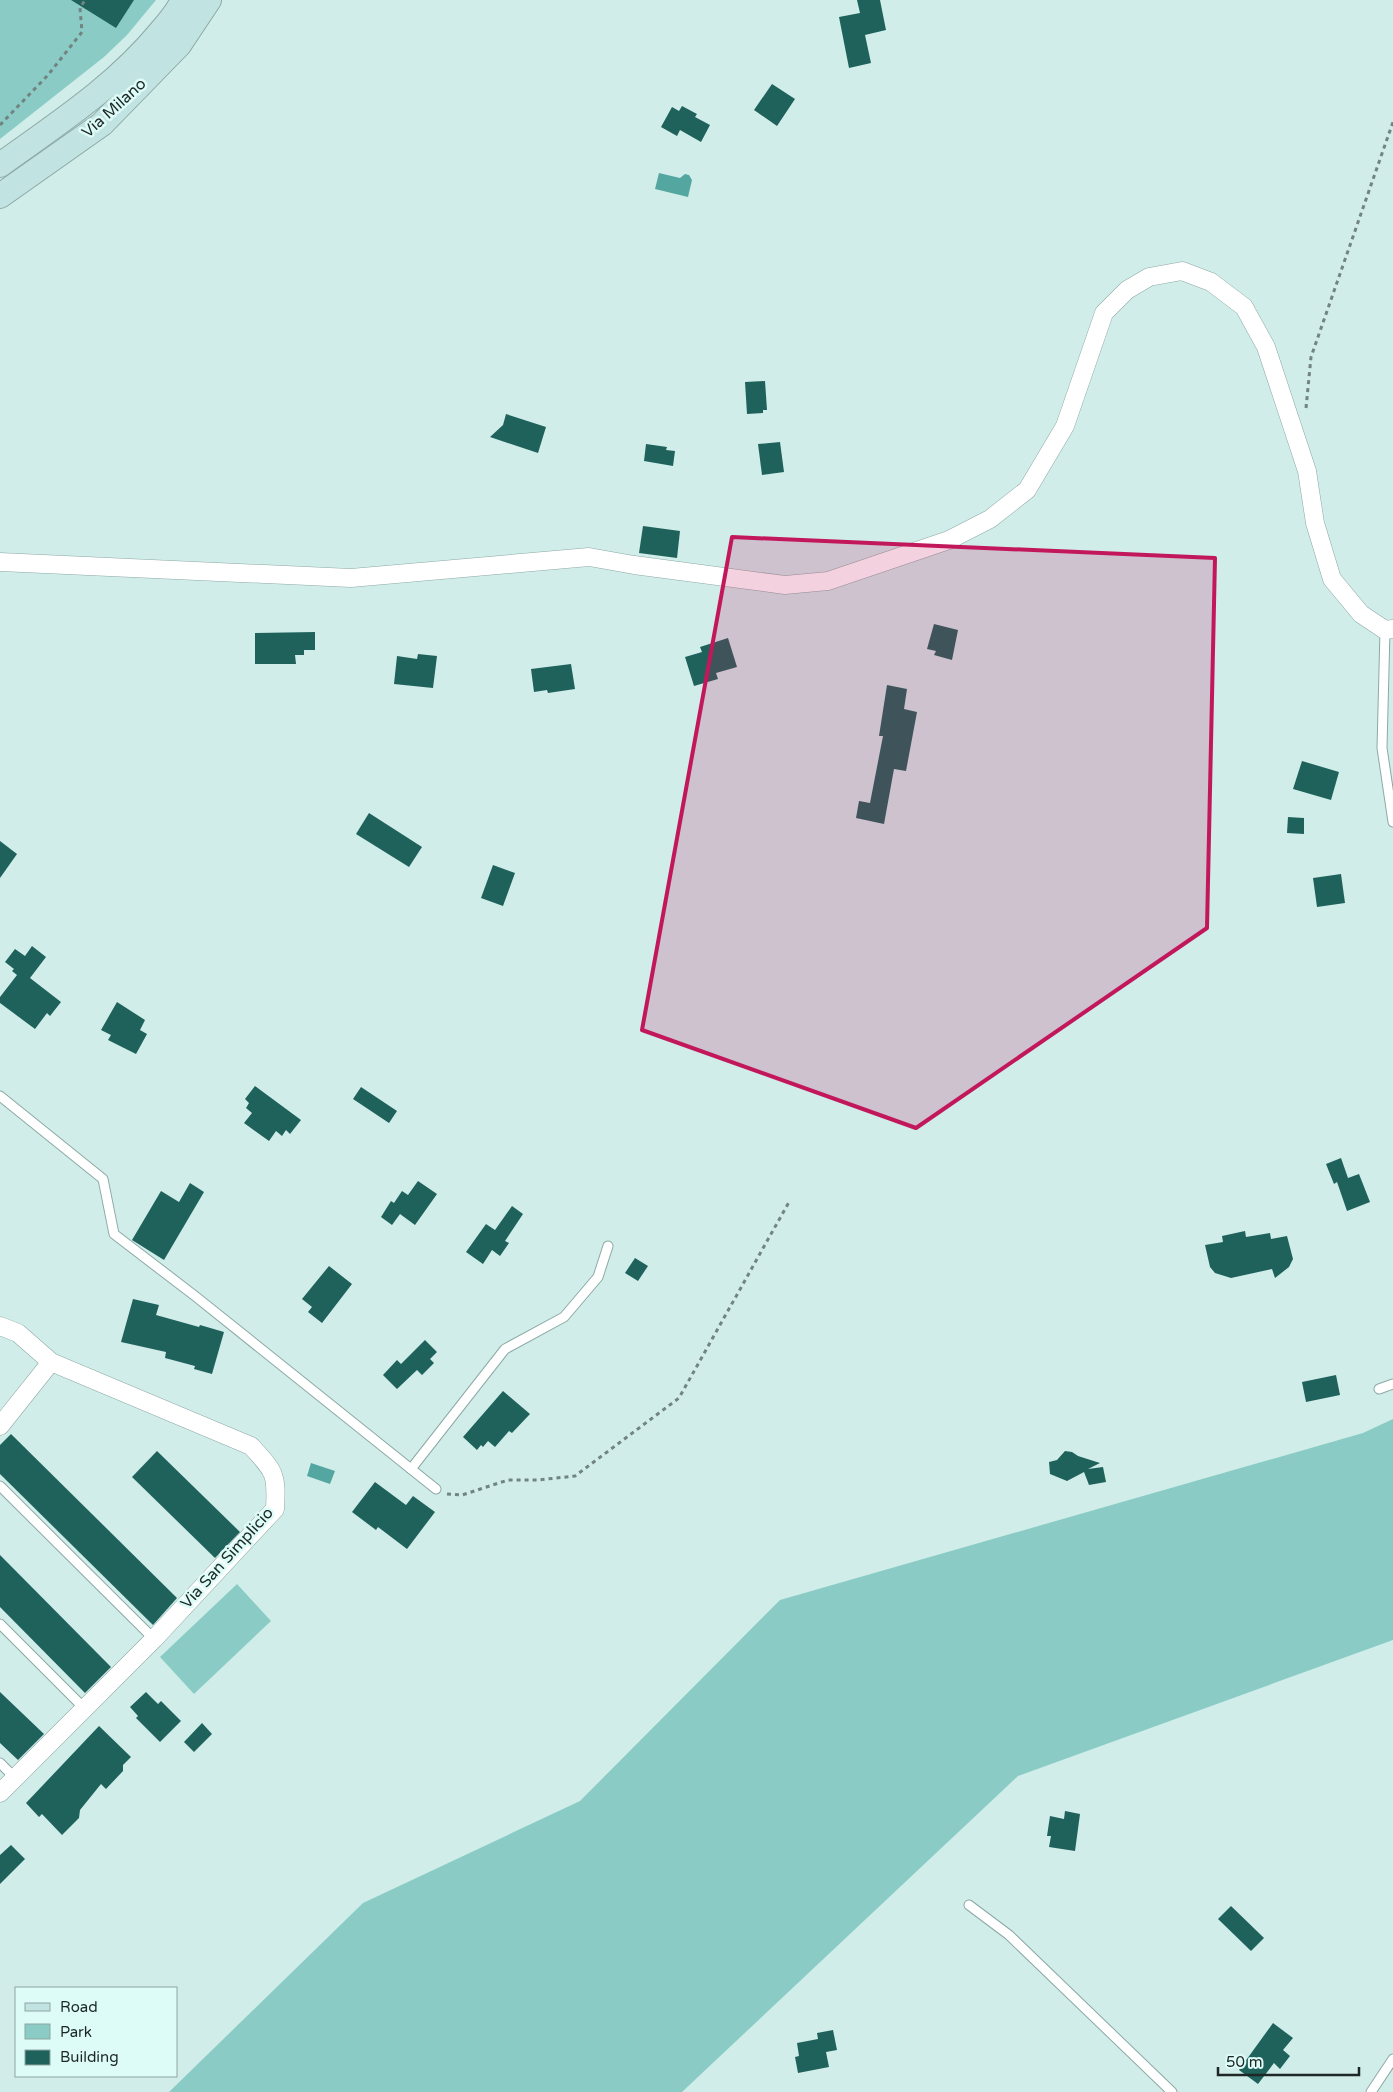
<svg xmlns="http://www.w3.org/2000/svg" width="1393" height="2092" viewBox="0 0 1393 2092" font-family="'Varela Round',sans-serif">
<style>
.green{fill:#8accc5}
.water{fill:#53a7a0}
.building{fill:#1f625c}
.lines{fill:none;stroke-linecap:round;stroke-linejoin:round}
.service-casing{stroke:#8da9a5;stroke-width:11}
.minor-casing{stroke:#8da9a5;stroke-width:19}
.secondary-casing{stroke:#8da9a5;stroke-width:26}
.path{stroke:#718482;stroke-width:3;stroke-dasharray:4 4;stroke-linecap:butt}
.service{stroke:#fff;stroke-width:9}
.minor{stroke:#fff;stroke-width:18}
.secondary{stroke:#c1e3e1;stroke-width:24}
.marked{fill:#c2185b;fill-opacity:0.2;stroke:#c2185b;stroke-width:4;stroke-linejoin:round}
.labels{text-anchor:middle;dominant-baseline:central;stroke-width:5;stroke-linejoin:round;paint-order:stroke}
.street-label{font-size:16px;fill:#1c2726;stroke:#ddfbf7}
</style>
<rect width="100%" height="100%" fill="#d0edea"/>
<!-- green -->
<g class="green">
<polygon points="0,0 156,0 127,35 104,57 0,139"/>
<polygon points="1393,1419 1393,1640 1018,1776 682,2092 169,2092 363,1903 580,1801 780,1600 1363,1433"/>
<polygon points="237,1584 271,1621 194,1694 160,1657"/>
</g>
<!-- water -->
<g class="water">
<polygon points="659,173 680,178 685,174 689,175 692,180 688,197 655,189"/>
<polygon points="311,1463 335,1471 330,1484 307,1476"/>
</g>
<!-- building -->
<g class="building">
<polygon points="71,0 134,0 116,28"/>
<polygon points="857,0 880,0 886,30 865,35 871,63 849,68 839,17 860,13"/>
<polygon points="772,84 795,99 777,126 754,110"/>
<polygon points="682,106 697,114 695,117 710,125 701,142 680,130 677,136 661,127 672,107 679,111"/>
<polygon points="765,381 767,410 763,410 763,413 747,414 745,382"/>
<polygon points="506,414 546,427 538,453 490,437 503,425"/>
<polygon points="780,442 784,472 762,475 758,444"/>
<polygon points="646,444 667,447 666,450 675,451 673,466 644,461"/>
<polygon points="643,526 680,531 677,558 639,553"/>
<polygon points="934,624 958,630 952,660 934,655 936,651 927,649"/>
<polygon points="315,632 315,650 304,650 304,655 295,655 296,664 255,664 255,633"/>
<polygon points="728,638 737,667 716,673 718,679 694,686 685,657 702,652 700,647"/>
<polygon points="418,654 437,656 433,688 394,684 397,656 417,659"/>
<polygon points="571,664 575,689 548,693 547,690 534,692 531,669"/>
<polygon points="887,685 907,689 904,709 917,712 906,771 894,769 884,824 856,818 859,801 870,803 883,736 879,736"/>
<polygon points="1302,761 1339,772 1331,800 1293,789"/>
<polygon points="369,813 422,847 409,867 356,834"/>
<polygon points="1288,817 1304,818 1304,834 1287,833"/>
<polygon points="0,841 17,854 0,878"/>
<polygon points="493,865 515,873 503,906 481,898"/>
<polygon points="1341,874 1345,903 1317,907 1313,878"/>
<polygon points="32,946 46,957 30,978 61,1002 50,1016 47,1013 35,1029 0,1003 0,997 17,975 12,971 14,969 5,962 15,949 25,956"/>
<polygon points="117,1002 145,1020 140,1030 147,1034 136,1054 108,1040 111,1035 101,1030"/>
<polygon points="255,1086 301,1120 290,1134 286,1130 282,1136 276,1131 269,1141 244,1123 252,1113 246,1108 249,1103 245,1099"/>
<polygon points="361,1087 397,1111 389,1123 353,1099"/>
<polygon points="1341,1158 1348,1178 1359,1174 1370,1202 1347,1211 1337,1182 1334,1184 1326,1164"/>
<polygon points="418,1181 437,1194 415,1225 400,1214 392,1225 381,1217 391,1201 394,1203 402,1191 408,1195"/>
<polygon points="190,1183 204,1192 164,1260 132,1240 161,1191 179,1202"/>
<polygon points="512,1206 523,1214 505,1241 509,1243 500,1256 492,1250 483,1264 466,1252 486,1224 495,1230"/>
<polygon points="1245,1231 1246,1237 1270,1233 1271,1239 1287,1236 1293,1259 1289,1267 1275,1278 1272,1269 1231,1278 1215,1273 1210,1267 1205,1245 1223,1242 1222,1236"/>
<polygon points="635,1258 648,1266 638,1281 625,1273"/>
<polygon points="329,1266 352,1284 322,1323 308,1312 312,1307 302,1299"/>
<polygon points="133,1299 159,1305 156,1315 199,1327 200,1325 224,1332 212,1374 194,1369 195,1366 165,1358 166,1352 121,1342"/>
<polygon points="425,1340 437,1352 430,1359 434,1363 422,1375 417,1370 397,1389 383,1375 397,1360 401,1364"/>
<polygon points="1336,1375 1340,1395 1306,1402 1302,1382"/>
<polygon points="503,1391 530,1414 512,1433 509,1431 495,1447 488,1441 483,1447 481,1445 477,1450 463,1437"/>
<polygon points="11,1434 177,1598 153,1625 0,1474 0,1445"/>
<polygon points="157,1451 240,1532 215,1558 132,1477"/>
<polygon points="1065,1451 1072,1452 1078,1456 1100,1463 1088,1469 1103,1467 1106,1482 1089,1485 1084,1472 1067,1481 1050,1474 1049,1462 1057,1460"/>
<polygon points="375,1482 406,1505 413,1496 435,1512 407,1549 378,1527 376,1530 352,1512"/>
<polygon points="0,1555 111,1667 85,1693 0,1607"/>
<polygon points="0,1692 44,1734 18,1760 0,1743"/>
<polygon points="146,1692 158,1704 161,1701 181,1721 160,1742 136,1718 138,1716 130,1707"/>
<polygon points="202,1723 212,1734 194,1752 184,1742"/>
<polygon points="99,1726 131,1757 123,1765 123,1771 106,1789 101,1784 80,1810 79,1818 62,1835 42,1814 39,1817 26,1803"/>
<polygon points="1065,1811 1080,1814 1075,1851 1049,1847 1051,1836 1047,1836 1050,1816 1064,1819"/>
<polygon points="11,1845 25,1859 0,1884 0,1855"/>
<polygon points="1231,1906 1264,1938 1251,1951 1218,1919"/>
<polygon points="1273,2023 1293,2038 1283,2050 1290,2056 1280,2069 1274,2063 1258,2084 1239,2070"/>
<polygon points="833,2030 837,2050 826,2052 829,2067 798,2073 795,2057 799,2056 797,2043 818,2039 817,2033"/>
</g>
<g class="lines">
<defs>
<g id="service">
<polyline points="1385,630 1382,748 1393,822"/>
<polyline points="0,1096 103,1179 114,1234 195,1296 436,1489"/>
<polyline points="1379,1389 1393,1384"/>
<polyline points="411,1469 505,1349 564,1317 598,1277 608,1246"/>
<polyline points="0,1486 154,1639"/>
<polyline points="0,1624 84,1708"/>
<polyline points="0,1763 15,1778"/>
<polyline points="969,1905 1009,1935 1172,2092"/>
<polyline points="1371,2092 1393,2059"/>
</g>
<g id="minor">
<polyline points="0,562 351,578 589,557 634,565 785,585 828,581 949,540 990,519 1027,490 1065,426 1104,313 1127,290 1149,277 1182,271 1211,282 1244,307 1266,347 1307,471 1315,523 1332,579 1361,614 1385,630 1393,629"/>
<path d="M0 1326 18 1333 51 1362 251 1446C275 1472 277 1474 275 1509L154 1639 0 1793"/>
<polyline points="0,1426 51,1362"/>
</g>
<g id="secondary">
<path d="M0 165C57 124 116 86 161 31 169 22 178 11 183 0"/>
<polyline points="0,196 102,124 179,45 209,0"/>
</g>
</defs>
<!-- service casing -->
<use href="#service" class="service-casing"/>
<!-- minor casing -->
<use href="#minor" class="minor-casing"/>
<!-- secondary casing -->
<use href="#secondary" class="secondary-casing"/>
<!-- path -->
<g class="path">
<polyline points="0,125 48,75 82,32 80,8 85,0"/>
<polyline points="1306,408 1311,357 1393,122"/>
<polyline points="447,1494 462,1495 508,1480 538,1480 575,1476 679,1398 789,1202"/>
</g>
<!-- service -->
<use href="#service" class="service"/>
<!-- minor -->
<use href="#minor" class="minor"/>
<!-- secondary -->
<use href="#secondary" class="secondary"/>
</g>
<!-- marked area -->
<path class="marked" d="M732 537 1215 558 1207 928 916 1128 642 1030Z"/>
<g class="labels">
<!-- street labels -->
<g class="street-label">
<text transform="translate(114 108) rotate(-42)">Via Milano</text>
<text transform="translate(227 1558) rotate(-48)">Via San Simplicio</text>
</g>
</g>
<!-- legend -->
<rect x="15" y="1987" width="162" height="90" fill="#ddfbf7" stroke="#90a6a3"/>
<rect x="25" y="2003" width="25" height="8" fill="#c1e3e1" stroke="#90a6a3"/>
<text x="60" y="2012" font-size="15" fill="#1c2726">Road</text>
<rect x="25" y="2024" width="25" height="15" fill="#8accc5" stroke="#90a6a3"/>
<text x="60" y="2037" font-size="15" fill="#1c2726">Park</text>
<rect x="25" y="2050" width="25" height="15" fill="#1f625c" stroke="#90a6a3"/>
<text x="60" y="2062" font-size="15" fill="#1c2726">Building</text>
<!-- scale -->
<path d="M1218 2067v8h141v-8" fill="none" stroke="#1c2726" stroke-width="2.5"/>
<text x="1226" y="2067" font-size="15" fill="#1c2726" stroke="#ddfbf7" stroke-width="4" paint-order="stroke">50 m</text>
</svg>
